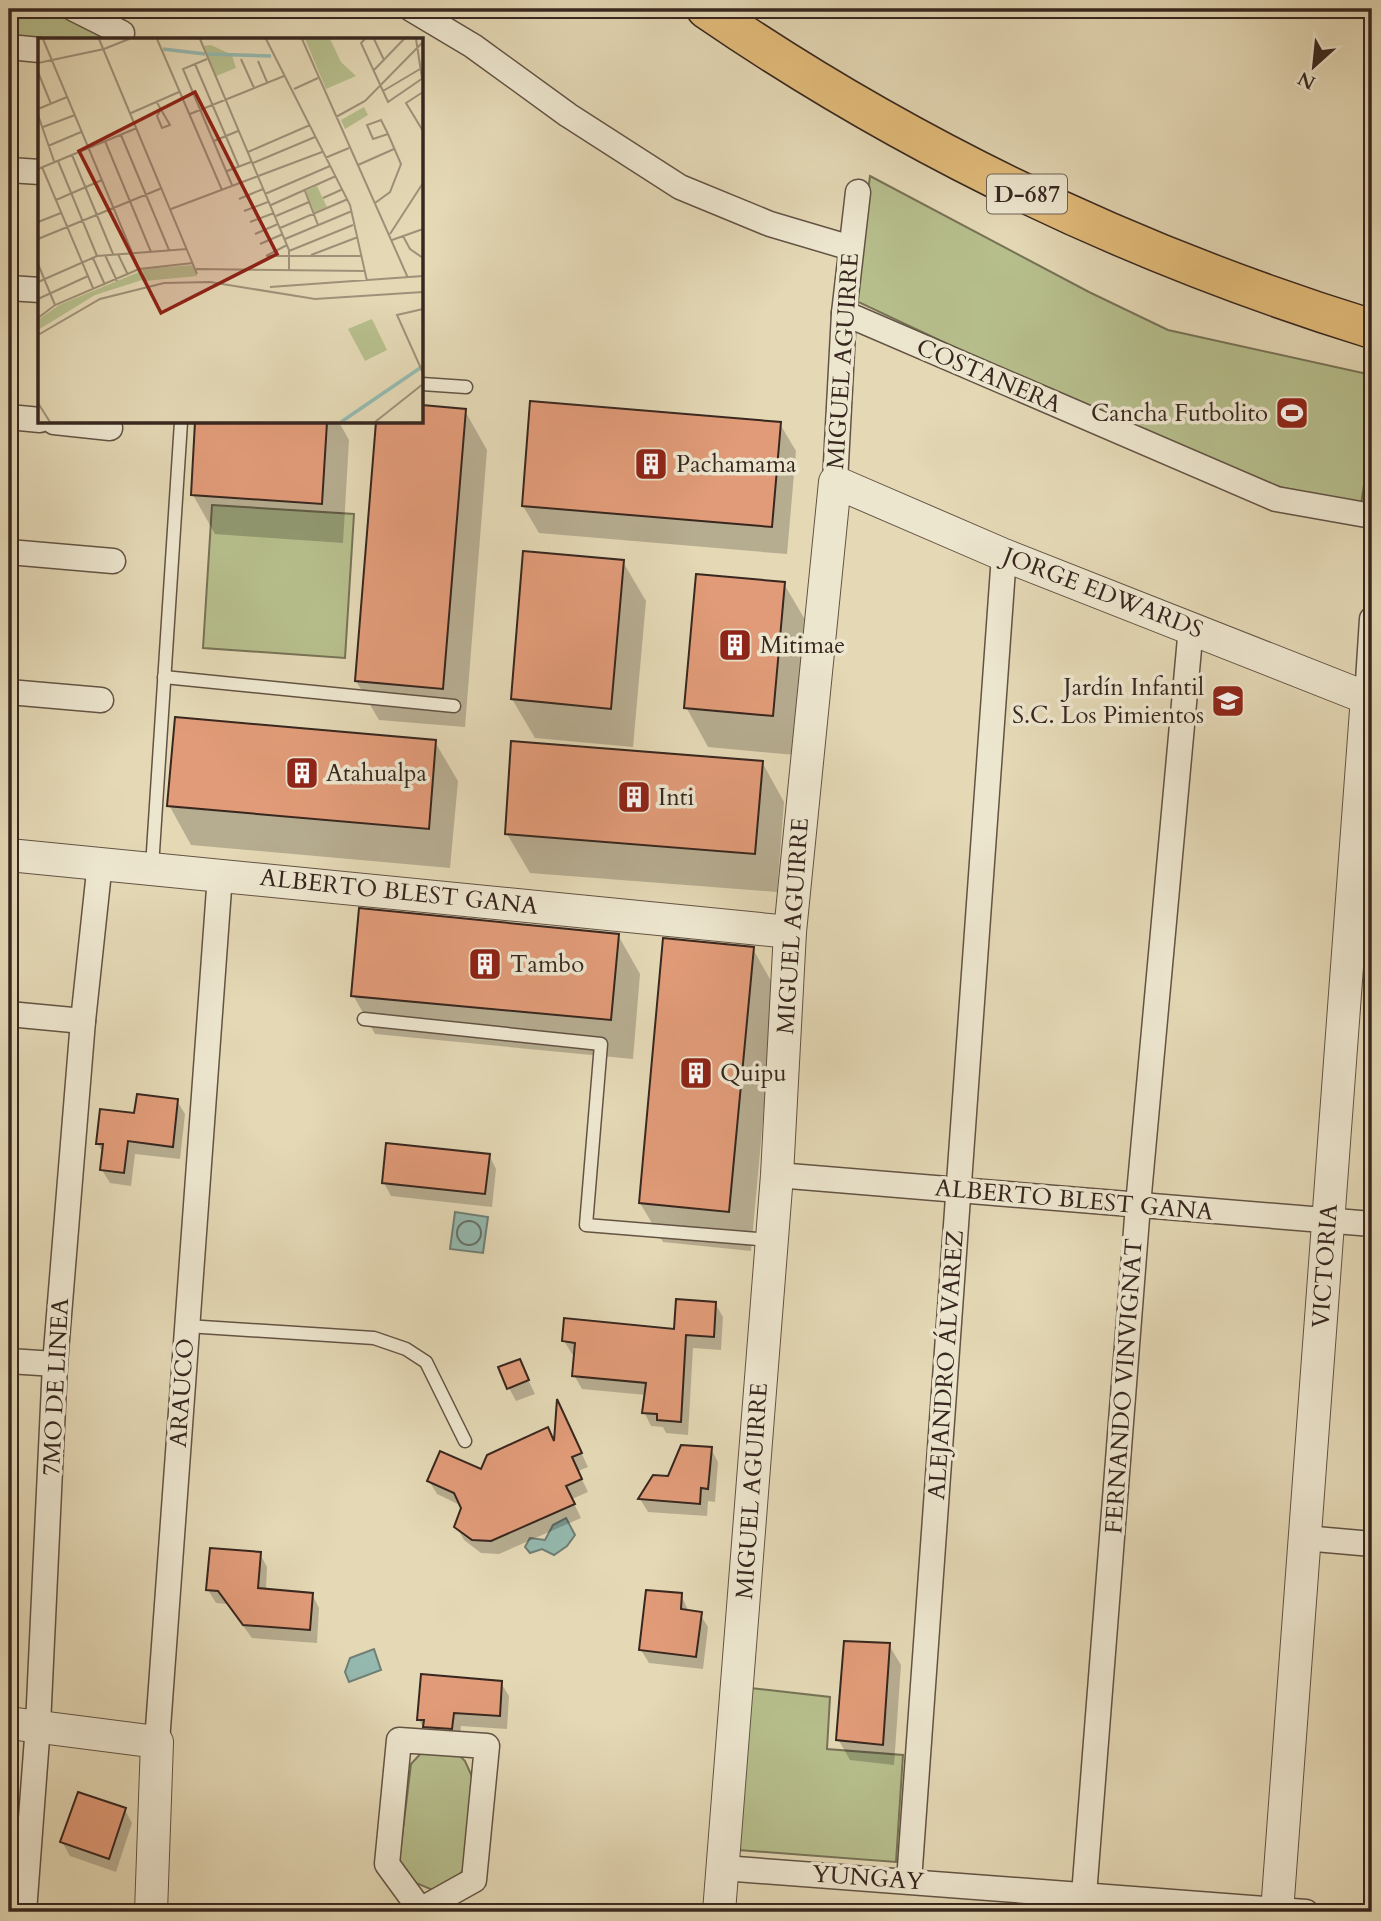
<svg xmlns="http://www.w3.org/2000/svg" width="1381" height="1921" viewBox="0 0 1381 1921" font-family="Cardo,serif">
<style>
.green{fill:#b6be8c;stroke:#777256;stroke-width:2}
.water{fill:#95b9af;stroke:#707f75;stroke-width:2}
.shadow{fill:#0003}
.lines{fill:none;stroke-linecap:round;stroke-linejoin:round}
.shore{stroke:#667067;stroke-width:2}
.building{fill:#e19b78;stroke:#38271f;stroke-width:2}
.service-casing{stroke:#635344;stroke-width:15}
.minor-casing{stroke:#635344;stroke-width:27}
.tertiary-casing{stroke:#635344;stroke-width:34}
.trunk-casing{stroke:#38271f;stroke-width:41}
.service{stroke:#ede6cf;stroke-width:12}
.minor{stroke:#ede6cf;stroke-width:24}
.tertiary{stroke:#ede6cf;stroke-width:32}
.trunk{stroke:#e2bc7a;stroke-width:38}
.labels{text-anchor:middle;dominant-baseline:central;stroke-width:7;stroke-linejoin:round;paint-order:stroke}
.shield{fill:#ede6cf;stroke:#6e6054;stroke-width:2}
.shield-label{font-size:23px;font-weight:bold;fill:#38271f}
.street-label{font-size:24px;fill:#38271f;stroke:#ede6cf}
.poi-label{font-size:24px;fill:#38271f;stroke:#ede6cf;text-anchor:start}
.inset-river{fill:none;stroke:#95b9af;stroke-width:3.5}
.inset-road{fill:none;stroke:#9f9179;stroke-width:2}
.view{fill:#8f2418;fill-opacity:0.15;stroke:#8f2418;stroke-width:3.5}
.inset-edge{fill:none;stroke:#38271f;stroke-width:3.5}
</style>
<rect width="100%" height="100%" fill="#e4d8b5"/>
<filter id="stains"><feTurbulence type="fractalNoise" baseFrequency=".00286" numOctaves="4"/><feColorMatrix values="0 0 0 0 .2 0 0 0 0 .09 0 0 0 0 .02 0 0 0 .5 -.17"/></filter>
<radialGradient id="worn" r=".72"><stop offset=".6" stop-color="#630" stop-opacity="0"/><stop offset="1" stop-color="#630" stop-opacity=".3"/></radialGradient>
<!-- green -->
<g class="green">
<polygon points="9,9 58,9 106,32 105,40 9,38"/>
<polygon points="870,176 1089,292 1168,330 1372,375 1372,432 1361,505 1280,487 1067,400 854,300"/>
<polygon points="212,505 354,514 345,658 203,648"/>
<polygon points="741,1687 830,1697 827,1749 903,1755 896,1862 725,1849"/>
<polygon points="424,1750 454,1750 465,1761 474,1781 466,1867 455,1880 435,1891 416,1883 399,1862 411,1764"/>
</g>
<!-- water -->
<g class="water">
<polygon points="455,1212 488,1217 483,1253 450,1249"/>
<polygon points="566,1518 575,1535 567,1546 554,1555 542,1549 530,1553 525,1547 530,1538 545,1540 553,1525"/>
<polygon points="374,1649 381,1670 349,1682 345,1672 350,1658"/>
</g>
<!-- shadow -->
<g class="shadow">
<polygon points="422,407 465,411 487,450 465,727 379,720 356,681 378,422 422,422"/>
<polygon points="197,422 339,422 349,440 343,543 215,534 193,495"/>
<polygon points="780,424 796,451 787,554 539,533 523,506"/>
<polygon points="623,562 646,601 633,747 535,738 512,699"/>
<polygon points="784,584 807,623 795,755 708,747 686,707"/>
<polygon points="435,742 458,781 450,868 191,845 169,805"/>
<polygon points="762,762 784,802 777,892 530,873 507,834"/>
<polygon points="618,935 640,974 633,1059 375,1034 353,995"/>
<polygon points="753,949 775,988 751,1251 663,1242 640,1203"/>
<polygon points="177,1101 185,1114 180,1159 135,1154 131,1186 110,1183 102,1170 104,1154 97,1143 136,1115"/>
<polygon points="489,1155 496,1169 492,1207 391,1196 384,1183"/>
<polygon points="715,1303 723,1317 721,1350 693,1348 688,1435 666,1433 663,1427 651,1426 644,1412 646,1395 582,1389 574,1375 576,1355 572,1354 564,1341 676,1331"/>
<polygon points="519,1361 535,1394 516,1401 509,1388"/>
<polygon points="559,1405 588,1467 578,1471 588,1492 572,1499 581,1518 499,1554 481,1553 464,1540 456,1526 462,1506 437,1494 429,1481 481,1472 547,1429 555,1443"/>
<polygon points="711,1449 718,1462 715,1502 708,1501 707,1516 648,1512 640,1499"/>
<polygon points="260,1554 267,1567 266,1590 312,1594 319,1608 317,1643 252,1638 227,1604 216,1603 208,1590"/>
<polygon points="681,1595 689,1612 700,1614 708,1627 703,1669 649,1663 641,1650"/>
<polygon points="889,1645 901,1665 894,1765 850,1760 838,1739"/>
<polygon points="501,1683 509,1696 507,1729 461,1726 459,1742 427,1733 419,1720"/>
<polygon points="125,1810 132,1823 116,1872 70,1856 62,1842"/>
</g>
<g class="lines">
<!-- shore -->
<circle class="shore" cx="469" cy="1233" r="12"/>
</g>
<!-- building -->
<g class="building">
<polygon points="530,401 781,422 772,527 522,506"/>
<polygon points="422,405 466,409 443,689 355,681 376,422 422,422"/>
<polygon points="195,422 327,422 322,504 191,495"/>
<polygon points="523,551 624,560 611,709 511,699"/>
<polygon points="696,574 785,582 773,716 684,708"/>
<polygon points="175,717 436,740 429,829 167,806"/>
<polygon points="511,741 763,761 755,854 505,834"/>
<polygon points="359,908 619,934 611,1020 351,996"/>
<polygon points="663,938 754,947 729,1212 639,1203"/>
<polygon points="137,1094 178,1099 173,1147 128,1141 124,1173 100,1170 103,1144 96,1144 100,1109 134,1113"/>
<polygon points="386,1143 490,1154 485,1194 382,1183"/>
<polygon points="676,1299 716,1302 714,1337 686,1335 681,1422 657,1420 657,1414 642,1413 646,1383 572,1376 575,1343 562,1341 564,1318 674,1329"/>
<polygon points="520,1359 529,1380 507,1389 498,1367"/>
<polygon points="557,1399 582,1453 572,1457 582,1479 566,1486 575,1504 491,1541 472,1540 454,1527 461,1508 454,1493 427,1481 440,1451 481,1469 487,1455 548,1427 554,1441"/>
<polygon points="681,1445 712,1447 708,1489 701,1488 700,1504 638,1499 653,1475 668,1476"/>
<polygon points="210,1548 261,1552 258,1588 313,1593 310,1630 243,1625 218,1591 206,1590"/>
<polygon points="646,1590 682,1593 681,1609 702,1612 696,1657 639,1650"/>
<polygon points="844,1641 890,1643 883,1745 836,1740"/>
<polygon points="421,1674 502,1681 500,1716 454,1713 452,1729 423,1727 424,1720 417,1720"/>
<polygon points="78,1792 126,1808 109,1859 60,1842"/>
</g>
<g class="lines">
<defs>
<g id="service">
<polyline points="422,384 466,387"/>
<polyline points="164,677 454,706"/>
<polyline points="152,867 181,422"/>
<polyline points="364,1019 601,1044 586,1225 770,1240"/>
<polyline points="187,1326 374,1338 406,1349 426,1362 465,1441"/>
</g>
<g id="minor">
<polyline points="74,9 122,33 120,40"/>
<polyline points="411,9 473,46 568,115 680,187 770,224 851,248"/>
<polyline points="9,47 40,50"/>
<polyline points="9,170 40,172"/>
<polyline points="9,288 40,290"/>
<polyline points="844,313 1276,499 1372,516"/>
<polyline points="9,417 40,420"/>
<polyline points="54,422 110,428"/>
<polyline points="835,482 844,313 858,192"/>
<polyline points="9,552 113,561"/>
<polyline points="9,692 101,700"/>
<polyline points="1367,697 1372,619"/>
<polyline points="9,1014 83,1021"/>
<polyline points="777,1175 1372,1224"/>
<polyline points="9,1361 55,1364"/>
<polyline points="1304,1538 1372,1544"/>
<polyline points="157,1742 220,875"/>
<polyline points="723,1868 1306,1912"/>
<polyline points="909,1881 1004,555"/>
<polyline points="1084,1895 1138,1205 1191,627"/>
<polyline points="24,1912 38,1725 55,1364 83,1021 100,862"/>
<polyline points="422,1912 387,1864 399,1740 487,1746 474,1880 422,1909"/>
</g>
<g id="tertiary">
<polyline points="9,855 790,932"/>
<polyline points="9,1723 157,1742 151,1912"/>
<polyline points="719,1912 777,1175 790,932 835,482 1004,555 1372,700"/>
<polyline points="1277,1912 1367,697"/>
</g>
<path id="trunk" d="M706 9C910 149 1136 256 1372 329"/>
</defs>
<!-- service casing -->
<use href="#service" class="service-casing"/>
<!-- minor casing -->
<use href="#minor" class="minor-casing"/>
<!-- tertiary casing -->
<use href="#tertiary" class="tertiary-casing"/>
<!-- trunk casing -->
<use href="#trunk" class="trunk-casing"/>
<!-- service -->
<use href="#service" class="service"/>
<!-- minor -->
<use href="#minor" class="minor"/>
<!-- tertiary -->
<use href="#tertiary" class="tertiary"/>
<!-- trunk -->
<use href="#trunk" class="trunk"/>
</g>
<!-- icons -->
<defs>
<symbol id="stadium-square" viewBox="-11 -11 22 22"><rect x="-9" y="-9" width="18" height="18" rx="4" fill="#8f2418" stroke="#ede6cf"/><path d="M0-5a6.5 5 0 1 0 0 10a6.5 5 0 1 0 0-10ZM-3.5-1.8h7v3.6h-7Z" fill="#fff"/></symbol>
<symbol id="building-square" viewBox="-11 -11 22 22"><rect x="-9" y="-9" width="18" height="18" rx="4" fill="#8f2418" stroke="#ede6cf"/><path d="M-4-6H4V6H1V3H-1V6H-4ZM-2.5-4.3h1.7v1.8h-1.7ZM.8-4.3h1.7v1.8H.8ZM-2.5-1h1.7V.8h-1.7ZM.8-1h1.7V.8H.8Z" fill="#fff"/></symbol>
<symbol id="school-square" viewBox="-11 -11 22 22"><rect x="-9" y="-9" width="18" height="18" rx="4" fill="#8f2418" stroke="#ede6cf"/><path d="M0-5L7-2L0 1L-7-2ZM-4 1L0 2.5L4 1V4Q0 6-4 4Z" fill="#fff"/></symbol>
</defs>
<g fill-rule="evenodd">
<use href="#stadium-square" x="1273" y="394" width="38" height="38"/>
<use href="#building-square" x="632" y="445" width="38" height="38"/>
<use href="#building-square" x="716" y="626" width="38" height="38"/>
<use href="#school-square" x="1209" y="682" width="38" height="38"/>
<use href="#building-square" x="283" y="754" width="38" height="38"/>
<use href="#building-square" x="615" y="778" width="38" height="38"/>
<use href="#building-square" x="466" y="945" width="38" height="38"/>
<use href="#building-square" x="677" y="1054" width="38" height="38"/>
</g>
<g class="labels">
<!-- shield labels -->
<rect class="shield" x="987" y="174.5" width="80" height="39" rx="5"/>
<g class="shield-label">
<text x="1027" y="194">D-687</text>
</g>
<!-- street labels -->
<g class="street-label">
<text transform="translate(843 361) rotate(-86)">MIGUEL AGUIRRE</text>
<text transform="translate(989 376) rotate(23)">COSTANERA</text>
<text transform="translate(1103 593) rotate(21)">JORGE EDWARDS</text>
<text transform="translate(399 892) rotate(6)">ALBERTO BLEST GANA</text>
<text transform="translate(793 926) rotate(-86)">MIGUEL AGUIRRE</text>
<text transform="translate(1074 1200) rotate(5)">ALBERTO BLEST GANA</text>
<text transform="translate(1325 1266) rotate(-86)">VICTORIA</text>
<text transform="translate(946 1365) rotate(-86)">ALEJANDRO ÁLVAREZ</text>
<text transform="translate(1124 1386) rotate(-86)">FERNANDO VINVIGNAT</text>
<text transform="translate(56 1387) rotate(-87)">7MO DE LINEA</text>
<text transform="translate(182 1393) rotate(-86)">ARAUCO</text>
<text transform="translate(752 1491) rotate(-86)">MIGUEL AGUIRRE</text>
<text transform="translate(868 1878) rotate(4)">YUNGAY</text>
</g>
<!-- poi labels -->
<g class="poi-label">
<text x="1268" y="413" text-anchor="end">Cancha Futbolito</text>
<text x="676" y="464">Pachamama</text>
<text x="760" y="645">Mitimae</text>
<text x="1204" y="687" text-anchor="end">Jardín Infantil<tspan x="1204" dy="28">S.C. Los Pimientos</tspan></text>
<text x="326" y="773">Atahualpa</text>
<text x="658" y="797">Inti</text>
<text x="510" y="964">Tambo</text>
<text x="720" y="1073">Quipu</text>
</g>
</g>
<!-- overview -->
<g transform="translate(38 38)">
<rect width="385" height="385" fill="#e4d8b5"/>
<path d="M267 1H292L303 24 318 38 288 51ZM173 7 194 17 198 30 178 38 166 8ZM326 69 330 77 307 91 303 82ZM279 148 289 169 276 174 268 153ZM155 227 159 238 107 243 104 231ZM101 234 104 242 57 257 0 292V282L21 267ZM334 281 349 312 327 323 310 291Z" fill="#b6be8c"/>
<path class="inset-river" d="M125 11 167 16M169 16 233 18M303 384 385 328"/>
<path class="inset-road" d="M5 1 106 243M61 1 159 236M119 1 184 152M162 1 251 212V233M228 1 312 167 329 243M264 1 370 240M327 1 323 5 350 64 385 40M336 1 346 22M378 1 384 40M169 21 145 31 194 147M203 21 216 50M220 23 229 44M0 25 66 11 91 1M157 26 201 129M336 32 366 1M0 34 13 66M256 51 280 40M345 53 382 31M385 54 368 65 385 93M118 63 132 87 124 90 119 78 122 73M0 71 29 59M93 75 141 54M152 76 246 38M0 77 16 123M298 79 327 63 385 4M5 89 37 77M83 97 131 212M67 103 113 214M176 103 200 93M10 108 43 94M210 114 272 87M34 117 75 216M287 120 311 110M20 123 59 218M215 125 277 99M320 127 356 111M4 129 55 250M0 131 99 90M189 133 213 124M267 153 280 187M227 156 292 128M285 160 305 151M201 161 225 151M18 162 64 142M337 165 352 154 363 126 350 96 343 82 329 87 335 101 350 96M233 167 298 138M133 171 284 114M206 173 230 164M238 178 271 164M0 184 23 175M212 184 236 175M242 190 310 161M217 196 240 186M352 196 385 145M365 198 372 211 385 220M0 201 124 150M247 201 314 173M354 202 385 191M222 206 245 196M251 213 315 187M80 216 90 237M67 217 79 243M273 217 320 199M228 218H323M228 218 249 207M55 220 67 247M0 226 17 267M158 231 327 233M0 244 59 218 149 211M232 249 385 238M0 261 50 238M385 271 359 277 385 335M0 280 17 267 101 231 155 225M0 297 62 261 126 245 172 244 277 261 385 254M0 365 12 384M337 384 385 346"/>
<path class="view" d="M157 54 239 216 123 275 41 113Z"/>
<rect width="385" height="385" class="inset-edge"/>
</g>
<!-- margin -->
<rect width="1381" height="1921" fill="none" stroke="#e4d8b5" stroke-width="35"/>
<rect x="10" y="10" width="1360" height="1900" fill="none" stroke="#38271f" stroke-width="3.5"/>
<rect x="18" y="18" width="1346" height="1886" fill="none" stroke="#38271f" stroke-width="2"/>
<!-- north arrow -->
<g transform="translate(1314 66) rotate(207)" stroke="#ede6cf" stroke-width="5" paint-order="stroke">
<path d="M0-5L12 26L0 18L-12 26Z" fill="#38271f"/>
<text y="-10" font-size="19" font-weight="bold" text-anchor="middle" fill="#38271f">N</text>
</g>
<rect width="100%" height="100%" filter="url(#stains)"/>
<rect width="100%" height="100%" fill="url(#worn)"/>
</svg>
